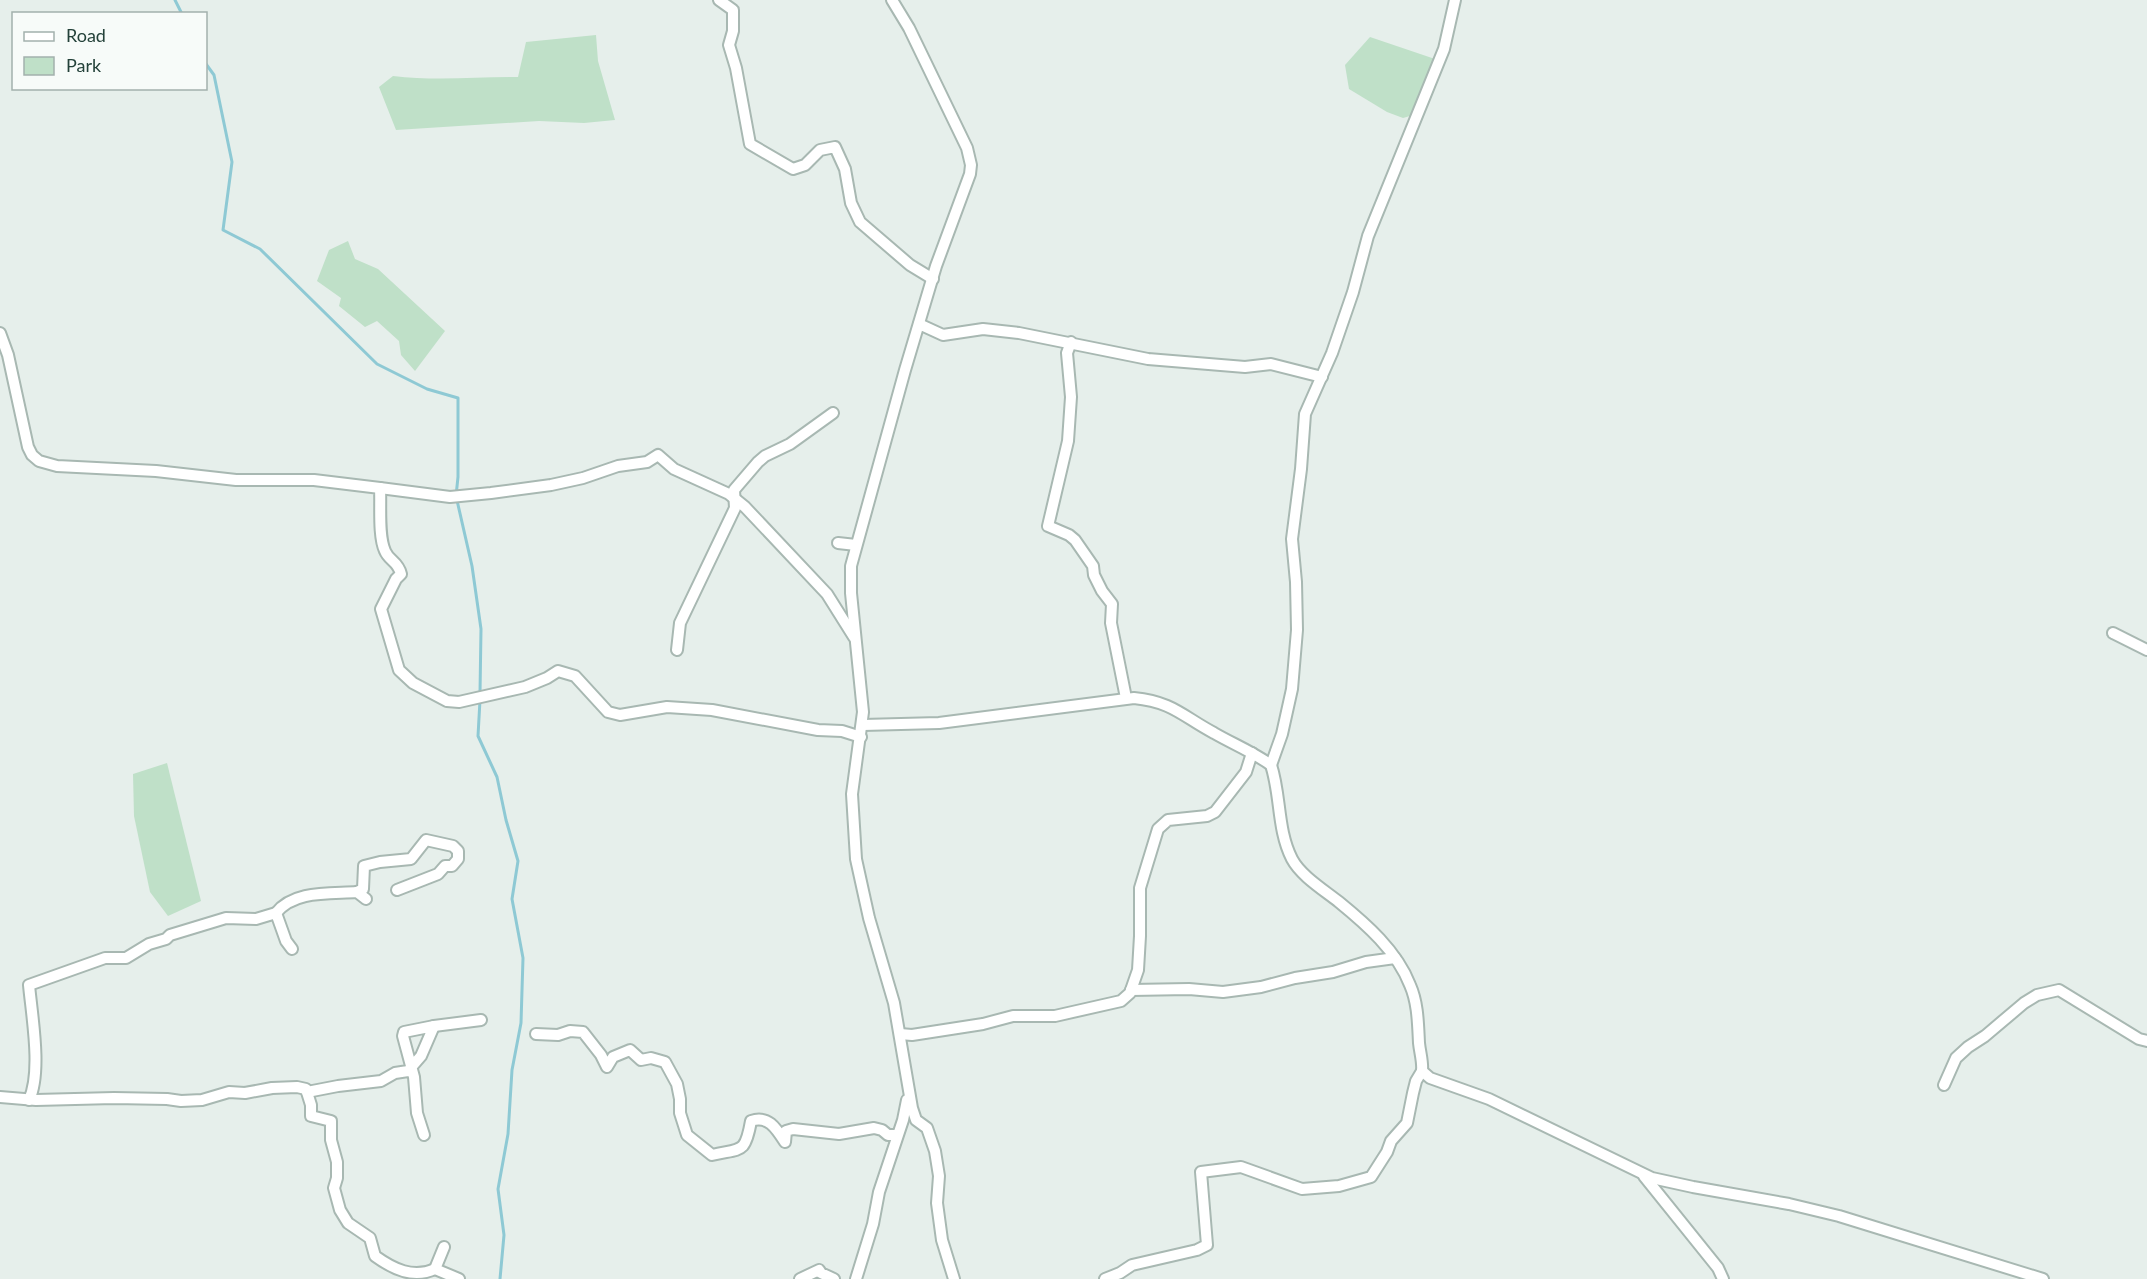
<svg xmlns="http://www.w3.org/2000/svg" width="2147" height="1279" viewBox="0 0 2147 1279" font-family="Lato,sans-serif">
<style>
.green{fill:#bfe0c8}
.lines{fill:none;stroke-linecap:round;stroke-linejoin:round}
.stream{stroke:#8ec9d4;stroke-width:3}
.minor-casing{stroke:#a8b8b2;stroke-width:14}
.minor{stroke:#fff;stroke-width:10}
</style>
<rect width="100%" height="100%" fill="#e6efeb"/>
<!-- green -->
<g class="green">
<path d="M596 35 598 61 615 120 584 123 539 121 396 130 379 87 393 76C434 81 476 77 518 77L526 42Z"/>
<polygon points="1370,37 1435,59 1410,116 1403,118 1387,112 1349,89 1345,65"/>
<polygon points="348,241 355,259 378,269 445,331 415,371 401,355 399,341 377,321 365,327 339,306 341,298 317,281 329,250"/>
<polygon points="167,763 201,901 168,916 150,892 134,816 133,774"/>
</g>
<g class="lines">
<!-- stream -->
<g class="stream">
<polyline points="175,0 182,14"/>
<polyline points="206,64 214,75 232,162 223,230 260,249 377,364 427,389 458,398 458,477 456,496 472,566 481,629 480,693"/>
<polyline points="480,700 478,736 497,777 506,820 518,861 512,899 523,958 521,1023 512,1070 508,1134 498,1189 504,1235 500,1279"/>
</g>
<defs>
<g id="minor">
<polyline points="719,0 733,10 733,31 729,45 736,68 750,144 793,169 805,165 820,150 835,147 845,169 851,203 860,222 910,265 933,279"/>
<polyline points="892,0 909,28 967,148 971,165 970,174 936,266 905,370 851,566 851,593 863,712 852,794 856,859 869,918 894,1003 912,1108 916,1120 927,1128 935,1151 939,1176 937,1203 942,1240 954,1279"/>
<polyline points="919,324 943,335 983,329 1019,333 1148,359 1245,367 1271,364 1322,377"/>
<path d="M0 333 8 355 28 447 32 455 39 461 57 466 156 471 236 480H314L380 488C381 505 378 536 385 551 389 561 398 561 401 574L396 579 381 609 399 670 413 683 447 701 459 702 525 687 547 678 558 671 575 676 608 712 620 715 667 707 712 710 818 730 842 731 861 737"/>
<polyline points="1071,342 1067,353 1071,397 1068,441 1048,526 1069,535 1075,540 1093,566 1094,575 1102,591 1112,604 1111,623 1126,698"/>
<polyline points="380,488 450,497 491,493 551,485 583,478 618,466 647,462 658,455 674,469 729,494 745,507 827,594 854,637"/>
<polyline points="838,543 856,545"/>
<polyline points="2113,633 2147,650"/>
<polyline points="677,650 680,623 735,508 734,490 758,462 765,456 790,444 833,413"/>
<path d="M863 725 939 723 1134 698C1173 702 1182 716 1214 733 1233 744 1253 752 1271 765 1281 795 1277 830 1292 859 1301 876 1324 890 1339 902 1366 924 1397 951 1410 985 1418 1003 1418 1024 1419 1043 1420 1053 1423 1062 1422 1071L1430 1078 1489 1099 1652 1178 1693 1187 1789 1204 1839 1216 2043 1279"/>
<polyline points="1271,765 1282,734 1292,689 1297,630 1296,582 1292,539 1301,469 1305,414 1332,353 1353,292 1368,236 1444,49 1455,0"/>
<polyline points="357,892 363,889 364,866 380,862 411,859 426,840 453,846 458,851 458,859 452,866 445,866 438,874 397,890"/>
<path d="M276 913C294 890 330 894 357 892L366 899"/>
<polyline points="1131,990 1189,989 1223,992 1261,987 1295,978 1333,972 1366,962 1395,958"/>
<polyline points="434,1026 481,1020"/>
<path d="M536 1034 558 1035 570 1031 583 1032 601 1055 607 1067 613 1057 630 1050 641 1060 651 1058 665 1062 677 1084 680 1099V1113L687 1135 712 1155C741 1148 745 1155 751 1121 768 1115 776 1128 785 1142L786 1131 793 1129 839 1134 874 1128 882 1130 888 1135H897"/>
<polyline points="900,1034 912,1035 983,1024 1013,1016 1055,1016 1121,1001 1130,993 1138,970 1140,936 1140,888 1158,829 1168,820 1207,816 1215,812 1246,772 1252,753"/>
<polyline points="1944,1085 1956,1058 1968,1047 1985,1036 2024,1003 2037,995 2059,990 2139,1039 2147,1041"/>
<polyline points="307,1092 338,1086 381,1081 395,1073 408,1071 421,1056 434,1026 404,1032 403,1036 414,1077 417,1113 424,1135"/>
<path d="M0 1097 36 1100 114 1098 167 1099 181 1101 202 1100 229 1092 245 1093 272 1088 297 1087 306 1089 311 1105V1116L331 1121V1140L337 1162V1178L334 1188 340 1210 348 1223 370 1238 375 1256C393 1269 413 1279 435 1269"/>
<path d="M29 1100C42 1072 32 1017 29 985L105 958H126L149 944 166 939 170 935 226 918 256 919 276 913 286 941 292 949 289 945"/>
<polyline points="1644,1176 1718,1268 1723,1279"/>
<polyline points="444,1247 435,1269 459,1279"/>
<polyline points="800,1279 819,1270 821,1273 834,1279"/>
<polyline points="856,1279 873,1224 879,1192 903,1120 907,1100"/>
<polyline points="1105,1279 1120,1273 1132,1265 1197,1250 1207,1245 1201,1172 1241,1167 1302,1189 1339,1186 1371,1177 1387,1152 1391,1141 1407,1123 1413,1093 1416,1081 1422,1071"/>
</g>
</defs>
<!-- minor casing -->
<use href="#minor" class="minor-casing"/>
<!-- minor -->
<use href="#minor" class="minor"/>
</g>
<!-- legend -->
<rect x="12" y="12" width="195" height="78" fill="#f7fbf9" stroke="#a3b1ad" stroke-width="1.5"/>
<rect x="24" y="32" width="30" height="9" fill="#ffffff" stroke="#a3b1ad" stroke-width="1.5"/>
<text x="66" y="42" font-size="18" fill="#24423a">Road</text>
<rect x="24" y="57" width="30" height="18" fill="#bfe0c8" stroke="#a3b1ad" stroke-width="1.5"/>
<text x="66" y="72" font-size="18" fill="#24423a">Park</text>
</svg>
